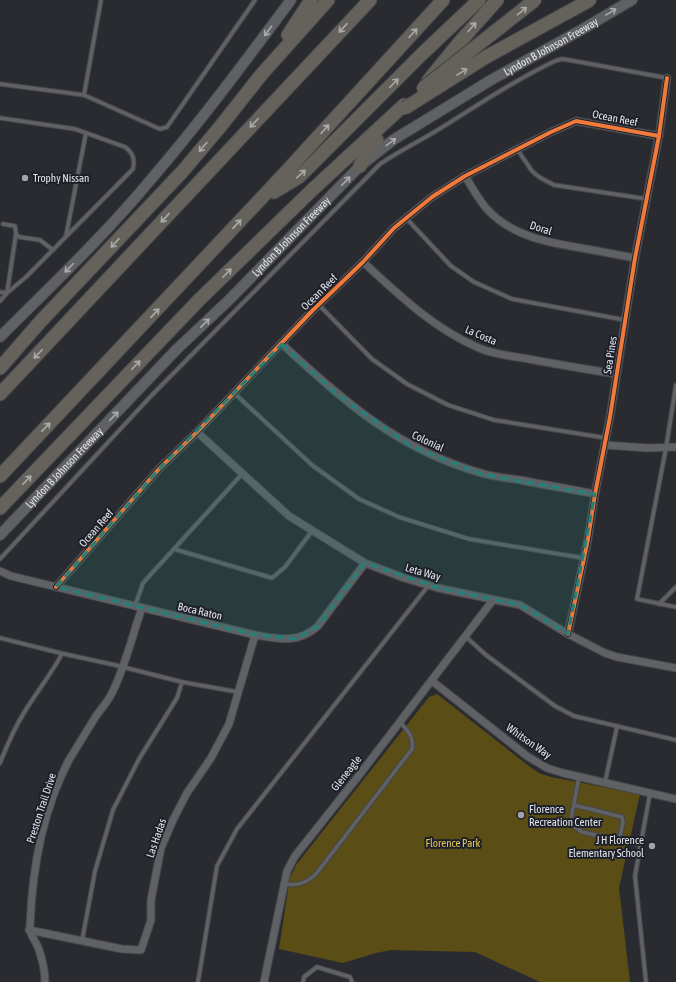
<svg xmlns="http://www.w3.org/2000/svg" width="676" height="982" viewBox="0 0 676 982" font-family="'Asap Condensed',sans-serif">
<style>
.green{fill:#5a4d15}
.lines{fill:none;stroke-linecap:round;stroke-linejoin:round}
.lane-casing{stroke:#45464a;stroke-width:5.5}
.street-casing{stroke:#45464a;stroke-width:9}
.secondary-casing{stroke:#45464a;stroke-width:12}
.highway-casing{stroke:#45464a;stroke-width:15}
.lane{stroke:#606165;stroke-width:3.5}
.street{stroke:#606165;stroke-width:7}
.secondary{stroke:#606165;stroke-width:10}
.highway{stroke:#64625b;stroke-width:13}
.highway-bridge-casing{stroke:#45464a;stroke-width:15;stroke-linecap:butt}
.highway-bridge{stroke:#64625b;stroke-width:13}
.cycleway-casing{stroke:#1e2029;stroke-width:6}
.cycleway{stroke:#f17a3a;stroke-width:4}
.oneway{stroke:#aaa}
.oneway2{stroke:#a8aaaf}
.marked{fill:#24817a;fill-opacity:0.2;stroke:#24817a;stroke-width:3;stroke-dasharray:8 5;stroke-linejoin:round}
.poi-dot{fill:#a2a4aa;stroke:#1e2029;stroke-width:1.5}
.labels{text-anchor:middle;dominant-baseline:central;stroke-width:4;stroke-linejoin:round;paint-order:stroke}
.street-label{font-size:11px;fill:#e3e5eb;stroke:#1e2029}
.poi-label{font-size:11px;fill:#e3e5eb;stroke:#1e2029;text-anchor:start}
.park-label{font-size:11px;fill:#e7c952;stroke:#1e2029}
</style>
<rect width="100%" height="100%" fill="#2a2b30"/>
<!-- green -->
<polygon class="green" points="437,694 530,767 539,773 551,777 640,794 619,888 630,982 540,982 475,952 391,950 376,953 343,963 279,949 290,877 296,865 429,697"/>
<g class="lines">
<defs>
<g id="lane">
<polyline points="0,84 84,95 160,129 167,127 255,0"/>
<polyline points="84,95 101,0"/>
<path d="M0 118 75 129 125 147C133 153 135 159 133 169L26 277 7 293 0 292"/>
<polyline points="517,149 532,171 539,177 554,185 647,199"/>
<polyline points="406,218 451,266 474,282 512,299 625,320"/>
<polyline points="3,224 15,226 16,234 19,237 40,240 53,250"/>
<polyline points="66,236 86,133"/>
<polyline points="0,301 7,293 16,234"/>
<polyline points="319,305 372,359 407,384 448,405 494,420 606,438"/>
<polyline points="676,385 666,448 637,599 676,607"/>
<polyline points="234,393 312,465 359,499 399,517 469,539 583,558"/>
<polyline points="174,549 272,578 285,567 312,531"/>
<path d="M0 559 151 396 380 164C399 151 420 141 441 128 478 105 515 80 555 61L562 59 569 60 667 78"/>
<polyline points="659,604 676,587"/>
<polyline points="135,606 143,583 242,474"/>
<polyline points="465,636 486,655 555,706 574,716 676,740"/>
<polyline points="0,638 60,653 115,665 182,682 177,698 139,759 113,810 95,871 82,941"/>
<polyline points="182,682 238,692"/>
<path d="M0 763C7 745 15 727 25 711 37 692 51 674 62 654"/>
<polyline points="579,777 571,819 574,826 582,832 641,845"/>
<polyline points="605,782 617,727"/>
<polyline points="574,805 622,817 623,823 619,840"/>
<path d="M284 884C298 886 306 883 316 874L412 749C414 737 408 731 400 722"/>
<polyline points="198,982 217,866 237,829 428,586"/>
<polyline points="303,982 304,977 317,967 350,977 352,982"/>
<polyline points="646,982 635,876 650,793"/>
</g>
<g id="street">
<path d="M465 176C472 187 478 199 487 209 512 237 551 243 587 249 603 252 619 255 635 258"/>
<path d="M363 262C399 295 434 329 479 348 493 354 509 356 523 358 554 364 585 369 616 374"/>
<path d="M282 344C345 402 397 449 481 473 494 477 507 478 520 480 545 485 570 489 595 494"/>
<polyline points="197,432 289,516 365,563 404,578 438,588 520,605 568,634 605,653 617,657 676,668"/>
<polyline points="605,445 648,448 676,447"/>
<path d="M0 571 11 576 255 635C279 639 298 644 318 626L365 563"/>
<polyline points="56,587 159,469 197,432 312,311 363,262 394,228 432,197 465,176 551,132 576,121 659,136"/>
<polyline points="568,634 588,539 595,494 610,417 635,258 659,136 667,78"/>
<polyline points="432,681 527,756 547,768 563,773 676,799"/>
<polyline points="29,930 122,949 141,950 151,920 151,900 161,848 173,820 187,793 211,758 229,724 255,635"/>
<path d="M45 982C45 970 42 958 38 947 35 940 29 934 30 927 32 871 42 811 69 760 78 745 87 731 96 716 102 708 109 700 113 691 126 664 132 636 142 608"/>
<polyline points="264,982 287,871 295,856 360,774 493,600"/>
</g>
<g id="secondary">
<path d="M0 337C52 285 106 234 153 177 202 120 246 60 291 0"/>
<path id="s1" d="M0 535 176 350 230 299 360 166 393 140 491 80 581 30 632 0"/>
</g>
<g id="highway">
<polyline points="288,35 311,0"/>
<polyline points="428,81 458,44 497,0"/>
<polyline points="360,166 367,151 377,140"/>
<polyline points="274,192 299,177 422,54 479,0"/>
<polyline points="0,368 40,322 182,172 220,127 261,75 328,0"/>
<polyline points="0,394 370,0"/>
<polyline points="0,476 285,173 443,0"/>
<polyline points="0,508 199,300 311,191 404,105"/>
</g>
</defs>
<!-- lane casing -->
<use href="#lane" class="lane-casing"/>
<!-- street casing -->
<use href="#street" class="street-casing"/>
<!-- secondary casing -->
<use href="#secondary" class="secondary-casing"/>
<!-- highway casing -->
<use href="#highway" class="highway-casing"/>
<!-- lane -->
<use href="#lane" class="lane"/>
<!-- street -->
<use href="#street" class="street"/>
<!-- secondary -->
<use href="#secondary" class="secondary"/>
<!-- highway -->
<use href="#highway" class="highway"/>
<defs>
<g id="highway-bridge">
<polyline points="423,88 535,0"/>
<polyline points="405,108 486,57 590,0"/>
</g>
</defs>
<!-- highway-bridge casing -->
<use href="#highway-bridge" class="highway-bridge-casing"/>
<!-- highway-bridge -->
<use href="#highway-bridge" class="highway-bridge"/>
<defs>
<g id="cycleway">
<polyline points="56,587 159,469 197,432 312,311 363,262 394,228 432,197 465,176 551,132 576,121 659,136"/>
<polyline points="568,634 588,539 595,494 610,417 635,258 659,136 667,78"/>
</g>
</defs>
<!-- cycleway casing -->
<use href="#cycleway" class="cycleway-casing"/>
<!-- cycleway -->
<use href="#cycleway" class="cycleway"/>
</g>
<!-- one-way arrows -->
<defs><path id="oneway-shaft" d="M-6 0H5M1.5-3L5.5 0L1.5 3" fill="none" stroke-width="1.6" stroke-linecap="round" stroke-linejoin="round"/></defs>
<g class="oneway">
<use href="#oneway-shaft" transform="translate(522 11) rotate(-39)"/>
<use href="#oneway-shaft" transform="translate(472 27) rotate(-49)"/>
<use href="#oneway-shaft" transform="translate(343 28) rotate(133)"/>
<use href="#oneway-shaft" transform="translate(413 33) rotate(-48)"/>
<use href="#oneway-shaft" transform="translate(462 72) rotate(-32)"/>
<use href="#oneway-shaft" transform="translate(394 83) rotate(-45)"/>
<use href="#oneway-shaft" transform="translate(254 123) rotate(134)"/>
<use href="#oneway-shaft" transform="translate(325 129) rotate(-48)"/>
<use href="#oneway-shaft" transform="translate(203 147) rotate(130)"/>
<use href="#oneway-shaft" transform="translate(301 174) rotate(-42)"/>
<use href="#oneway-shaft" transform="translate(165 218) rotate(133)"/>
<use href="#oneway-shaft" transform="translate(237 224) rotate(-47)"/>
<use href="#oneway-shaft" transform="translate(115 243) rotate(133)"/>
<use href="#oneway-shaft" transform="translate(227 273) rotate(-45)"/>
<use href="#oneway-shaft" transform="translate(155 313) rotate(-47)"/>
<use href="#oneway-shaft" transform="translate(38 354) rotate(134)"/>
<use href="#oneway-shaft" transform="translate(136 365) rotate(-46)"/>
<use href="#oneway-shaft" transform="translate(46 427) rotate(-46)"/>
<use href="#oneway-shaft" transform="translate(27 480) rotate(-46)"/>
</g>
<g class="oneway2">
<use href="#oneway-shaft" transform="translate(611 12) rotate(-31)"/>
<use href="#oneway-shaft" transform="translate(268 31) rotate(127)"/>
<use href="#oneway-shaft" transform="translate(391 142) rotate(-36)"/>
<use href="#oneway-shaft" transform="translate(346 181) rotate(-46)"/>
<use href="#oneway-shaft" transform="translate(69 268) rotate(134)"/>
<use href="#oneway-shaft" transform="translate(205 323) rotate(-44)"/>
<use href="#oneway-shaft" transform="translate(114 416) rotate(-46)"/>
</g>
<!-- marked area -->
<path class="marked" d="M282 344 337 394 411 446 482 474 595 494 568 634 520 605 438 588 365 563 318 626 296 639 255 635 56 587 159 469Z"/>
<!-- markers -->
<g class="poi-dot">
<circle cx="25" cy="178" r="4"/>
<circle cx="521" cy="815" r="4"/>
<circle cx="652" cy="846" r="4"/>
</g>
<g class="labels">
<!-- street labels -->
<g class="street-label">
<text stroke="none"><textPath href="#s1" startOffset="741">Lyndon B Johnson Freeway</textPath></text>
<text transform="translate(615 118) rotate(11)">Ocean Reef</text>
<text transform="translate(541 228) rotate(18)">Doral</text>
<text stroke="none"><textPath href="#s1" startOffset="417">Lyndon B Johnson Freeway</textPath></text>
<text transform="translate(319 292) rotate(-45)">Ocean Reef</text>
<text transform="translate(481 335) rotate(23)">La Costa</text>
<text transform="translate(610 355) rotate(-81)">Sea Pines</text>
<text transform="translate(428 441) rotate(25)">Colonial</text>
<text stroke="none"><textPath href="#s1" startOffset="93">Lyndon B Johnson Freeway</textPath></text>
<text transform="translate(96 528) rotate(-49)">Ocean Reef</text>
<text transform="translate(423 572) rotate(16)">Leta Way</text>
<text transform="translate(200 611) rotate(13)">Boca Raton</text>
<text transform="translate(529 741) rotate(35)">Whitson Way</text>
<text transform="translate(346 773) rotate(-52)">Gleneagle</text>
<text transform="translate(41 808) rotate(-72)">Preston Trail Drive</text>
<text transform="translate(156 838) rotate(-71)">Las Hadas</text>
</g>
<!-- poi labels -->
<g class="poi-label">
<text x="33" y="178">Trophy Nissan</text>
<text x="529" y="809">Florence<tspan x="529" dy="13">Recreation Center</tspan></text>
<text x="644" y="840" text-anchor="end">J H Florence<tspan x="644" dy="13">Elementary School</tspan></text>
</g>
<!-- park labels -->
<g class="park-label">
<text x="453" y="843">Florence Park</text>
</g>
</g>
</svg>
